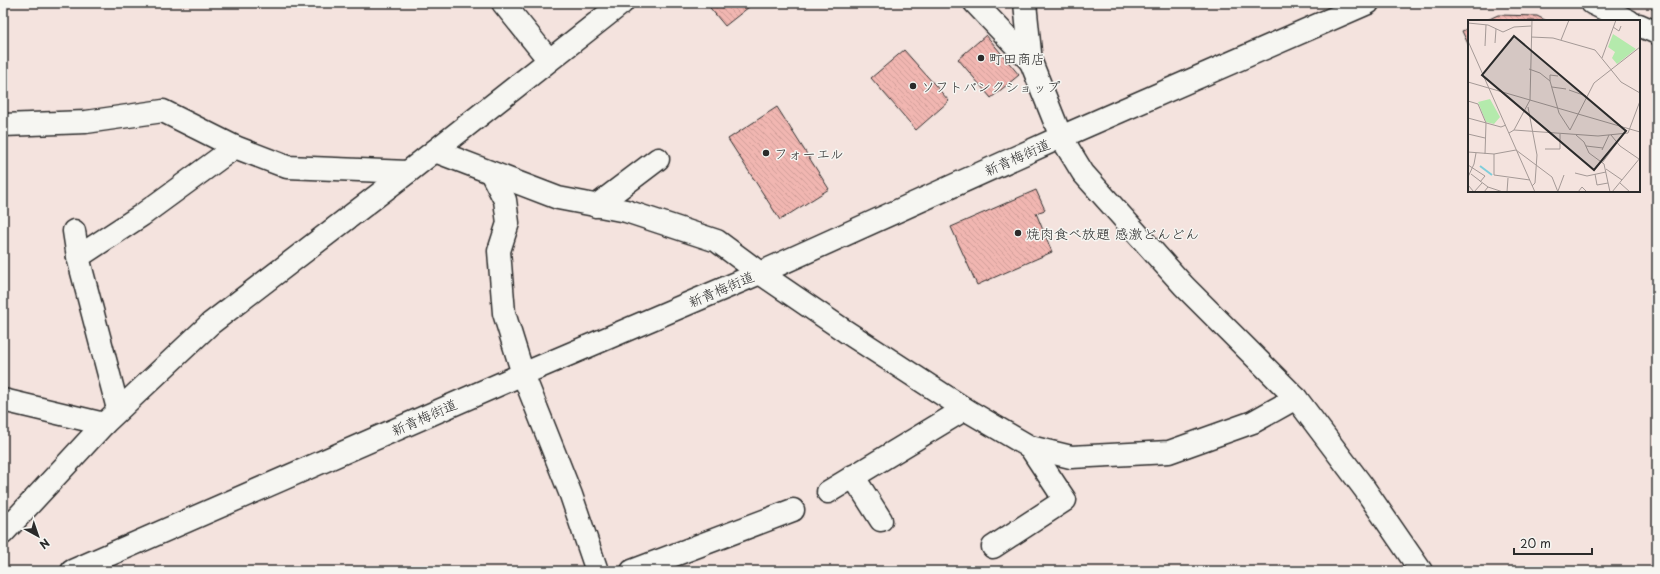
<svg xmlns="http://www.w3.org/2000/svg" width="1660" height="574" viewBox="0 0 1660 574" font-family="'Playpen Sans','Klee One',sans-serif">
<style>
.building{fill:url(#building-back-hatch);stroke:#2b2b2b}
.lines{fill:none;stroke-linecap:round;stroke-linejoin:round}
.minor-casing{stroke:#2b2b2b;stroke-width:25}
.major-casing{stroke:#2b2b2b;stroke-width:25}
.minor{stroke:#f6f6f2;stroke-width:22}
.major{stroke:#f6f6f2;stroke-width:22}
.poi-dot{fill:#2b2b2b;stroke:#f6f6f2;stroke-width:1.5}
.labels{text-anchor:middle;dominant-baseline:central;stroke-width:3;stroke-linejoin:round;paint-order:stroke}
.poi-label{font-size:14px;fill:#2b2b2b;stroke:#f6f6f2;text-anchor:start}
.street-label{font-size:14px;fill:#2b2b2b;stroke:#f6f6f2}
.inset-river{fill:none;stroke:#7fcedb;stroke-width:2}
.inset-road{fill:none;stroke:#a49996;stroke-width:1}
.view{fill:#2b2b2b;fill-opacity:0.15;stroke:#2b2b2b;stroke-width:2}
.inset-edge{fill:none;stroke:#2b2b2b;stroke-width:2}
</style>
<defs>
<pattern id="building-back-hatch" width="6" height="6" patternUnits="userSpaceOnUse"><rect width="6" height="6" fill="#f1b6b1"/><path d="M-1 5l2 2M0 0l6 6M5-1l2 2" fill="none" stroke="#cf9d98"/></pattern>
</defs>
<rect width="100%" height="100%" fill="#f4e3de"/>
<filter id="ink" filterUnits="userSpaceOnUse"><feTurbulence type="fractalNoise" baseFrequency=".025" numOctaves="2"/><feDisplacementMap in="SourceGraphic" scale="8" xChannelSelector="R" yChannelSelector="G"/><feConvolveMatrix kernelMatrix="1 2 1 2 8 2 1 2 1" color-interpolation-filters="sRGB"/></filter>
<g filter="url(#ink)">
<!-- building -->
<g class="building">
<polygon points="706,3 754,3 725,26"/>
<polygon points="1498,15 1537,16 1547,21 1485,21"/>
<polygon points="1469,28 1469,46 1462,31"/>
<polygon points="986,35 1019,75 991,98 958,59"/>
<polygon points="904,50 949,101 916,130 871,78"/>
<polygon points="777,107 829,189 780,220 728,139"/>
<polygon points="1036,190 1045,210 1036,213 1052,252 977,285 951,227"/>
</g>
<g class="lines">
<defs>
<g id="minor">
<polyline points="503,3 549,60"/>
<polyline points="975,3 1031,62"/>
<polyline points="1025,3 1031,62 1061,137 1083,173 1184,286 1296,398 1364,488 1421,571"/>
<polyline points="3,125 86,122 163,111 235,147 287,167 408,172"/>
<polyline points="435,151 558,198 626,211 717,241 760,273 845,331 965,409 1030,447 1071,457 1169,452 1253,422 1296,398"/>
<polyline points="491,173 505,200 508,223 499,251 504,313 523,374 571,495 597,571"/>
<polyline points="596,206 658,159"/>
<polyline points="74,231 78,257 118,409"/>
<polyline points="78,257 142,215 235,147"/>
<polyline points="3,400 104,424"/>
<polyline points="853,476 881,520"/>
<polyline points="828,492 965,409"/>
<polyline points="3,533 104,424 210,324 408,172 622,3"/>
<polyline points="993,547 1065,500 1030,447"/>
<polyline points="632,571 793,510"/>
</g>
<g id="major">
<polyline points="1592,3 1629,21"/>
<polyline points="1639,25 1657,33"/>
<polyline points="72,571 523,374 760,273 1061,137 1368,3"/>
</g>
</defs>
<!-- minor casing -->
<use href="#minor" class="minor-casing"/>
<!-- major casing -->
<use href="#major" class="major-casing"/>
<!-- minor -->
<use href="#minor" class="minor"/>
<!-- major -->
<use href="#major" class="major"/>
</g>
</g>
<!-- markers -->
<g class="poi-dot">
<circle cx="981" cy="58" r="4"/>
<circle cx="913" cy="86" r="4"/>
<circle cx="766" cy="153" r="4"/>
<circle cx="1018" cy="233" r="4"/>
</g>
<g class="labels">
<!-- poi labels -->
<g class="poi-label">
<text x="989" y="58">町田商店</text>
<text x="921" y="86">ソフトバンクショップ</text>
<text x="774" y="153">フォーエル</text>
<text x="1026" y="233">焼肉食べ放題 感激どんどん</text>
</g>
<!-- street labels -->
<g class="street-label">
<text transform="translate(1017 157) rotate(-24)">新青梅街道</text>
<text transform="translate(721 289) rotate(-23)">新青梅街道</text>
<text transform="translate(424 417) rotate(-24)">新青梅街道</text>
</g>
</g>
<!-- overview -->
<g transform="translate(1468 20)">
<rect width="172" height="172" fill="#f4e3de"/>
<path d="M145 14 168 29 149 44 144 38 147 32 140 27ZM22 79 32 97 26 104 18 102 10 82Z" fill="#b4eaac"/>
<path class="inset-river" d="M12 146 24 155"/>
<path class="inset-road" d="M0 3 20 5 35 12 46 7 63 6M145 7 151 11 153 6M63 17 85 18 127 30 153 62 172 73M93 20 101 0M0 21 67 172M27 23 28 9M17 26 18 5M134 38 148 0M61 49 72 53 82 61 91 93 102 110M82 61V55L90 56M0 62 172 112M84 67 98 69M101 70 118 76M0 81 10 84 18 103 17 134M60 87 69 135 67 163 64 166M0 98 33 107 38 105M46 110 130 116 160 113 172 81M102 110 126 63 172 27M41 113 46 110 62 80 64 0M0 114 17 118M108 115 116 122 121 133 136 144 142 172M143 115 152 126 171 139M118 126 135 128M77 129H92V114M134 130 141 115M0 132 26 134 48 130 84 157 90 172M26 134V155L62 160M134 143 149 123M0 145 17 156 12 162M138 149 154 160M107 153 119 156 138 152M3 154 20 167M127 154 129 165 140 163M0 157 6 144 8 133M152 163 162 172M0 165 6 172 14 163M90 171 96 155M16 172 20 167 35 172M39 172 40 158M110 172 114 167 119 172M144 172 172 138"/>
<path class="view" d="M46 16 158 111 126 150 14 55Z"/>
<rect width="172" height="172" class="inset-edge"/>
</g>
<!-- margin -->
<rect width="1660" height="574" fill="none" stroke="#f6f6f2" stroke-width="16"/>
<rect x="8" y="8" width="1644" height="558" fill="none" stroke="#2b2b2b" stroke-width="1.5" filter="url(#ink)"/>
<!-- north arrow -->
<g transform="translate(38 536) rotate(140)" stroke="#f6f6f2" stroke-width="3" paint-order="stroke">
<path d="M0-3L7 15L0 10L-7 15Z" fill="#2b2b2b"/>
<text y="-6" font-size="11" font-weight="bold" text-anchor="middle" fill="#2b2b2b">N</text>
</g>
<!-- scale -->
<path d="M1514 548v6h78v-6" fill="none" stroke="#2b2b2b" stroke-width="2"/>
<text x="1520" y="548" font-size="12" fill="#2b2b2b" stroke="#f6f6f2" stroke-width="3" paint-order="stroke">20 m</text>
</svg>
